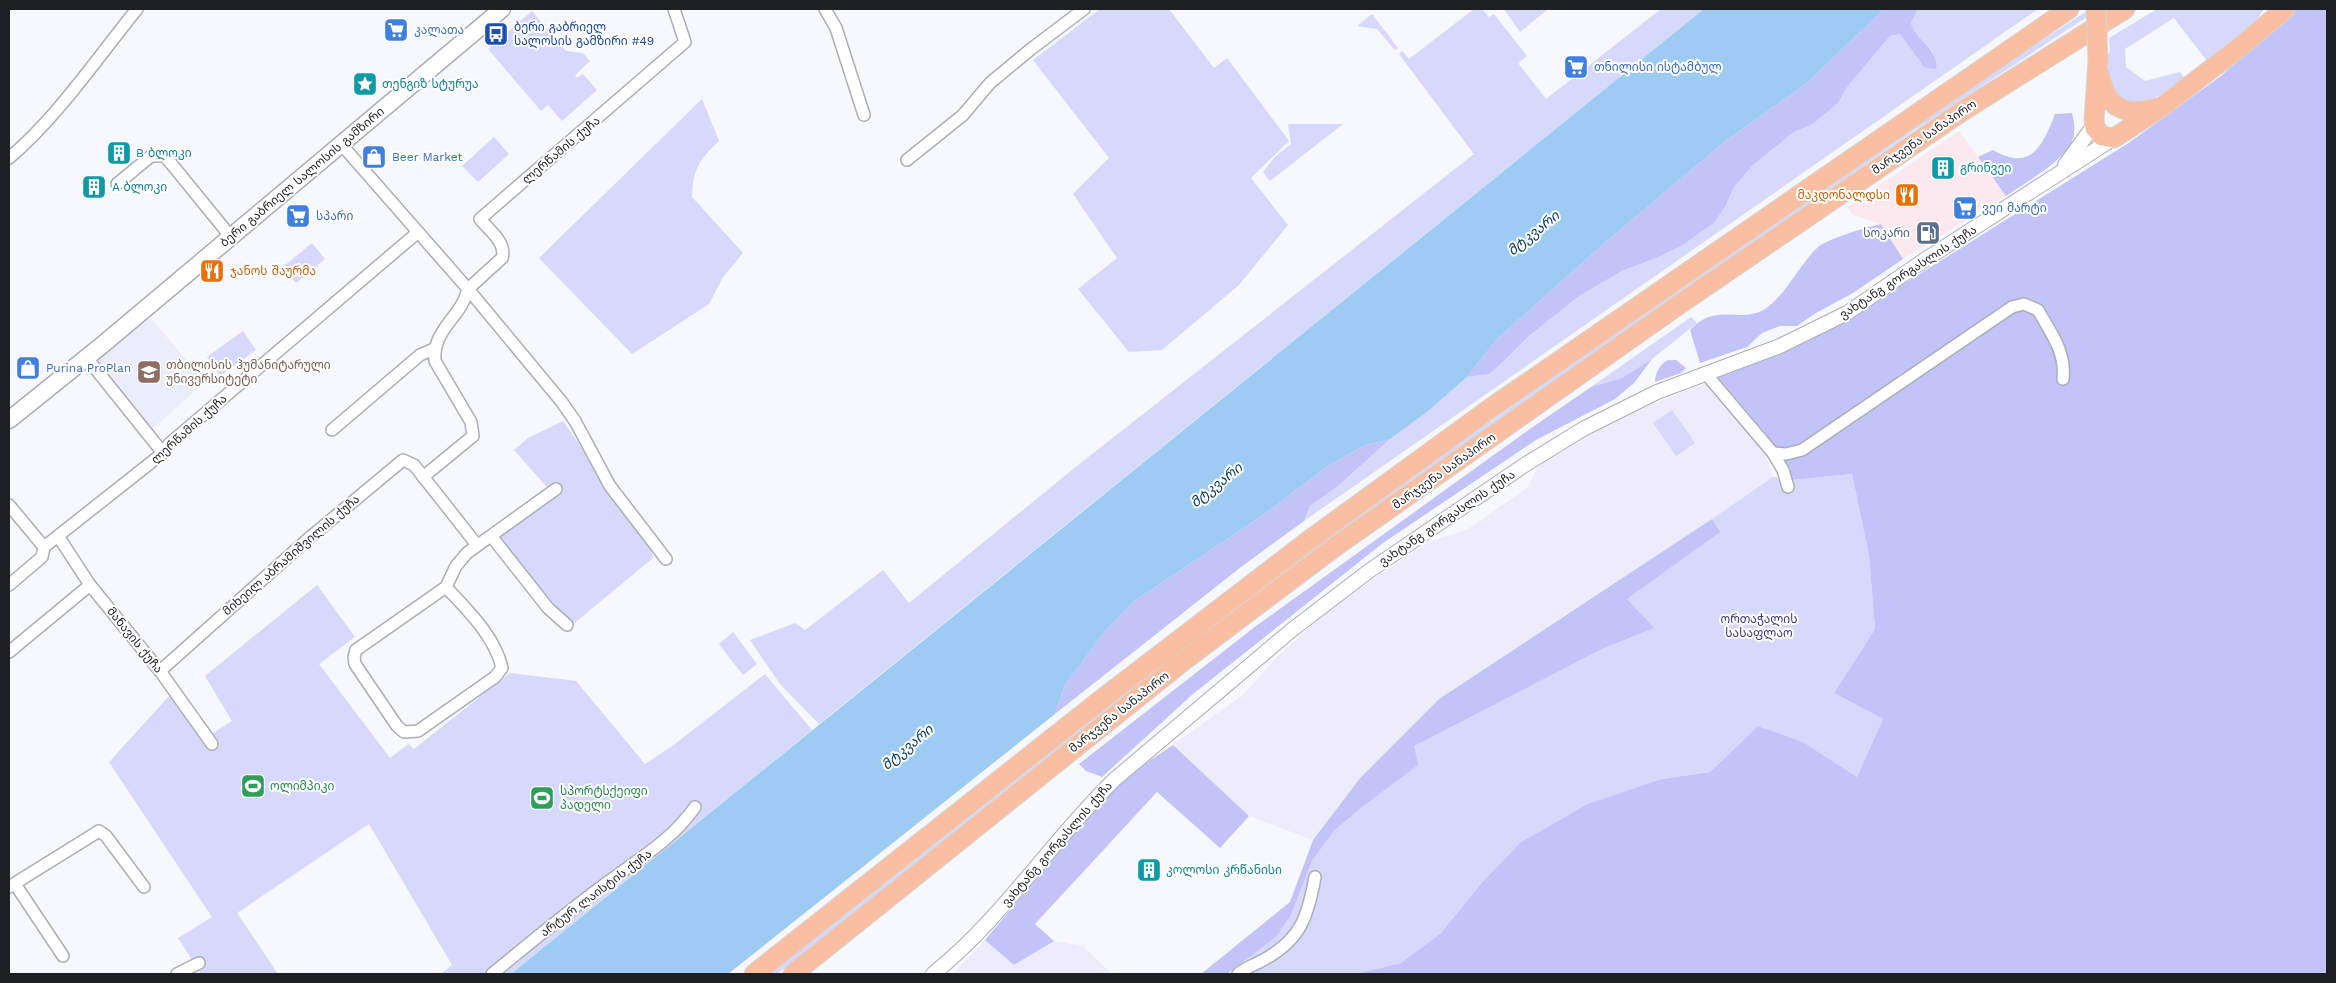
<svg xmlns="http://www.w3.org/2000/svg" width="2336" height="983" viewBox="0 0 2336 983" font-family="'Work Sans','Noto Sans Georgian',sans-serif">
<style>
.commercial{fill:#fce8ef}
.industrial{fill:#eeebfd}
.built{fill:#ebecfc}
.green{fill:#d6d8fc}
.forest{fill:#c1c3f9}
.water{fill:#9ecbf3}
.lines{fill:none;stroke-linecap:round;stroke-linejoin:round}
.minor-casing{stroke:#adadb5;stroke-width:14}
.tertiary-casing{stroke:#adadb5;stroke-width:16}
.secondary-casing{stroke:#adadb5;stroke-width:19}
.trunk-casing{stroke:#d6d7d7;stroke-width:21}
.minor{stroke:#fff;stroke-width:11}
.tertiary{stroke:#fff;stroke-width:14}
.secondary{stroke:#fff;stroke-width:16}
.trunk{stroke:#fabea2;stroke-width:19}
.trunk-bridge-casing{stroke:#d6d7d7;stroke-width:21;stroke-linecap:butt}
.trunk-bridge{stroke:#fabea2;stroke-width:19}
.labels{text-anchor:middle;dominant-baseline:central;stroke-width:4;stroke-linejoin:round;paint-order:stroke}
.transit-label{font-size:12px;fill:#164399;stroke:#fff;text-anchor:start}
.shop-label{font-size:12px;fill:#366cbe;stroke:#fff;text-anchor:start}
.culture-label{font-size:12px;fill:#0d838f;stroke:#fff;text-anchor:start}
.street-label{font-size:12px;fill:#1e1f22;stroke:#fff}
.food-label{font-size:12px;fill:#c56008;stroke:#fff;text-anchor:end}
.service-label{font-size:12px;fill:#4e5e75;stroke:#fff;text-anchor:end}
.education-label{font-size:12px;fill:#785e54;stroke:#fff;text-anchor:start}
.park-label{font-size:12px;fill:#3d3979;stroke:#fff}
.leisure-label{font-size:12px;fill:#27864d;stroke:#fff;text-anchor:start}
.water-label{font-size:14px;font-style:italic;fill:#01385d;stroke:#fff}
</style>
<rect width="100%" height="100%" fill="#f7f7fe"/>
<!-- commercial -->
<polygon class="commercial" points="1959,131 2006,196 1903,259 1881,224 1853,215 1847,207"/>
<!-- industrial -->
<g class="industrial">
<polygon points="1706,383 1765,454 1773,477 1654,559 1439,699 1361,777 1313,840 1249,816 1173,745 1244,694 1275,659 1327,611 1428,542 1468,529 1527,488 1540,463 1581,436 1644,407"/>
<polygon points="985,940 1014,965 1054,941 1083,946 1112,974 953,974"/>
</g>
<!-- built -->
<polygon class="built" points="148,315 205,382 151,430 93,361"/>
<!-- green -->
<g class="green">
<polygon points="1100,9 1169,9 1214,68 1227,58 1289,141 1251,178 1288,225 1239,285 1162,350 1129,352 1078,289 1117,258 1073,194 1109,158 1033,60"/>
<polygon points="1474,9 1482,9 1489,17 1494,14 1527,56 1518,63 1546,99 1661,9 1704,9 819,724 780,684 750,640 795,623 805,630 883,570 909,603 1077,466 1474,154 1399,54 1402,51 1409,59"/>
<polygon points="1504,9 1538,9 1540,10 1546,9 1547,10 1520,32"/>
<polygon points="1918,9 2038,9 1304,521 1310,506 1338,486 1390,439 1427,412 1467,377 1489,374 1500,365 1529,336 1579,296 1622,271 1659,257 1683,245 1714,223 1725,207 1734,187 1753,165 1794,132 1813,124 1838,103 1848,86 1890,36 1900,34 1924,67 1933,52 1913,31 1911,23"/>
<polygon points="2090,9 2099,9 1912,132 1564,375 1115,704 777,974 768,974 1110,699 1316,544 1908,128"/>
<path d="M2157 9H2264L2256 21 2207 61 2174 18 2125 49 2126 67 2145 81 2180 72 2184 78C2161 95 2139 115 2112 92L2103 57 2110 52 2109 38Z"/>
<polygon points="532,11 566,51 583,53 590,61 575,75 577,78 583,74 597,90 562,121 548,105 541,111 488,49"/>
<polygon points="1372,14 1398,48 1395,50 1377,29 1357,26"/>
<path d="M702 99 719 141C699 160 693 169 692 197L743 253 723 277 709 304 632 354 539 258Z"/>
<polygon points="1288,124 1343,124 1270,181 1263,172 1275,157 1291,144"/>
<polygon points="494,137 509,154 478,182 462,166"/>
<polygon points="312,243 325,259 296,283 283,267"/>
<polygon points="1691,317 1697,323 1652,359 1622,378 1591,387"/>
<polygon points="243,331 256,350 220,376 207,357"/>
<polygon points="1672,410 1695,443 1676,456 1653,423"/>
<polygon points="563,421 650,546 653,558 572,625 541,594 497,536 553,494 514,450 528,438"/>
<polygon points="1852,474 1869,555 1875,629 1834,693 1883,719 1857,777 1803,742 1758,726 1710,772 1662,779 1480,885 1441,933 1401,963 1355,974 1248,974 1245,971 1246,959 1276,937 1291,915 1312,861 1334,831 1362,807 1413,746 1602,649 1653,628 1627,599 1719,532 1712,519 1773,477 1792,480"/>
<polygon points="317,585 355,637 319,664 390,758 409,744 414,749 510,673 576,681 645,764 675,744 765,674 812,730 511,974 441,974 452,965 369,824 237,913 278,974 201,974 178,938 212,917 109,762 171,694 204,739 232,721 205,676"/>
<polygon points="733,632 757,664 743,675 719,644"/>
</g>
<!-- forest -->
<g class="forest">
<path d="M1884 9H1918L1911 23C1915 40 1940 50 1936 69L1924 67 1900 34 1890 36 1848 86 1838 103 1813 124 1794 132 1753 165 1734 187 1725 207 1714 223 1683 245 1659 257 1622 271 1579 296 1529 336 1500 365 1489 374 1467 377 1497 339 1602 245 1723 143 1808 82Z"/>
<polygon points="2293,9 2327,9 2327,974 1355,974 1401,963 1441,933 1480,885 1520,843 1588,804 1662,779 1710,772 1758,726 1803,742 1857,777 1883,719 1834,693 1875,629 1869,555 1852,474 1792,480 1770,439 1717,376 1846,320 2130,142 2221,76"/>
<path d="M2072 113C2075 124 2076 137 2069 147 2059 163 2022 185 2006 196L1978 157 1993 150C2031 172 2042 147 2055 114Z"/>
<path d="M1881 224 1903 259 1853 293 1816 313 1797 326H1780L1762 333 1747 347 1700 363 1690 330C1716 302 1742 324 1765 309 1786 295 1800 264 1817 248 1826 239 1868 227 1881 224Z"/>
<polygon points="1652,359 1634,383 1615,399 1536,440 1383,543 1193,694 1102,777 1086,771 1079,764 1256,626 1527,431 1591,387 1622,378"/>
<path d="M1668 360H1676L1686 368 1681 373 1655 382C1655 373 1660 364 1668 360Z"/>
<polygon points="1390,439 1338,486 1310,506 1304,521 1241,567 1055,714 1065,685 1106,630 1133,602 1263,515 1328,466 1363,446"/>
<polygon points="1712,519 1720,532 1627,599 1654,628 1602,649 1414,746 1418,765 1362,807 1334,831 1312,861 1291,915 1276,937 1227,974 1201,974 1290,902 1313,840 1361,777 1439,699"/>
<polygon points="1173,745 1249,816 1220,848 1157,792 1035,924 1054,941 1014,965 985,940 1101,802 1137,769"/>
</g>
<!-- water -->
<polygon class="water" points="1704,9 1884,9 1808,82 1723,143 1602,245 1497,339 1467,377 1427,412 1390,439 1363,446 1328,466 1263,515 1133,602 1106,630 1065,685 1055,714 728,974 511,974"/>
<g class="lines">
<defs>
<g id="minor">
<polyline points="825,9 836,28 864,115"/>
<path d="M341 144 468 289C462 317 432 329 435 361L471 422 473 436 423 477"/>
<path d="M9 158C56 119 98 57 137 9"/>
<polyline points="907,160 963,115 990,83 1031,49 1084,9"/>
<polyline points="117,184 151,156 165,156 231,237"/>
<polyline points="86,357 163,453"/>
<path d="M1706 374 1773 453 1786 454 1802 450 2012 307 2024 304 2038 310C2051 333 2066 352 2063 379"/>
<polyline points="332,430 420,355 434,349"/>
<polyline points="1773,453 1783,470 1788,487"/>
<polyline points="9,505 44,547"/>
<polyline points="58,536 90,585 160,671 212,744"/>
<polyline points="492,537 548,608 567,625"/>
<path d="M666 559 610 486 575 421 561 401 468 289 502 258C507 243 489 230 480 219L685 42 674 9"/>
<polyline points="9,585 42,557 44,547 163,453 169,444 417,233"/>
<path d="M446 587C467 610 495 636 502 668L495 677 418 731 404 732 397 726 355 664 354 657 356 650 446 587 456 566 467 553 556 489"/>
<polyline points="9,652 90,585"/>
<polyline points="160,671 308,539 403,460 414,465 477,545"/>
<polyline points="15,884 63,956"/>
<polyline points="9,887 99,831 106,836 144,887"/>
<polyline points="177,974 199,963"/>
<path d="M492 974C530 943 568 911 608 882 640 858 672 840 695 807"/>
<path d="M1238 974C1246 967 1255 965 1265 959 1301 939 1308 916 1315 877"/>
</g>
<g id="tertiary">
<polyline points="2065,165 2094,125"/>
<path d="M933 974C1003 918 1051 841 1115 779L1293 629 1369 571 1523 466 1583 429 1657 392 1780 346 1847 313 1923 261 2114 138"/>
</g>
<polyline id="secondary" points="9,420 101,346 502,9"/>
<g id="trunk">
<polyline points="2098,60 2094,120 2095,128 2102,136 2114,138 2163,106 2240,47 2285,9"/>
<path d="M2100 76C2106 108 2126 117 2156 108"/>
<polyline points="754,974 1102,699 1308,541 1491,408 2069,9"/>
<polyline points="793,974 1182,662 1332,549 1677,306 1961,112 2125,9"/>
</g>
</defs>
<!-- minor casing -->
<use href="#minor" class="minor-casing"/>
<!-- tertiary casing -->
<use href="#tertiary" class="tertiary-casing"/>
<!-- secondary casing -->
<use href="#secondary" class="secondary-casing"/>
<!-- trunk casing -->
<use href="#trunk" class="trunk-casing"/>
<!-- minor -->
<use href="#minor" class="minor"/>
<!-- tertiary -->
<use href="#tertiary" class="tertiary"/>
<!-- secondary -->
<use href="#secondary" class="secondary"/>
<!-- trunk -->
<use href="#trunk" class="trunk"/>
<defs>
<polyline id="trunk-bridge" points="2096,9 2098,60"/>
</defs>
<!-- trunk-bridge casing -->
<use href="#trunk-bridge" class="trunk-bridge-casing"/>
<!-- trunk-bridge -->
<use href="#trunk-bridge" class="trunk-bridge"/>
</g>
<!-- icons -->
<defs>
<symbol id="supermarket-square" viewBox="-11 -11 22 22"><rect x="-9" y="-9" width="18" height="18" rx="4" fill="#3f7fe0" stroke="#fff"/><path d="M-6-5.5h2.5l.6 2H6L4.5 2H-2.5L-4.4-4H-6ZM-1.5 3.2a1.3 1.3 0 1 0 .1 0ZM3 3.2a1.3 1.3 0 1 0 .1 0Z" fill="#fff"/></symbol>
<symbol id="bus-square" viewBox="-11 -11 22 22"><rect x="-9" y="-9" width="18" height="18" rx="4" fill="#1a4fb4" stroke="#fff"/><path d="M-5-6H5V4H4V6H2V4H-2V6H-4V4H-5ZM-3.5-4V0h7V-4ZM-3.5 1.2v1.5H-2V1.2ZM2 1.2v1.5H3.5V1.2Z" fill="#fff"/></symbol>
<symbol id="sight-square" viewBox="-11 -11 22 22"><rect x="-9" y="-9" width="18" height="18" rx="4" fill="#0f9aa8" stroke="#fff"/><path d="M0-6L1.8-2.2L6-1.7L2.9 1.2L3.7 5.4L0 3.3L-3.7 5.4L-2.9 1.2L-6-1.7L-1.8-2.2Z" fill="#fff"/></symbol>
<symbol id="building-square" viewBox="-11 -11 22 22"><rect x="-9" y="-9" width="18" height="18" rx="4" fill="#0f9aa8" stroke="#fff"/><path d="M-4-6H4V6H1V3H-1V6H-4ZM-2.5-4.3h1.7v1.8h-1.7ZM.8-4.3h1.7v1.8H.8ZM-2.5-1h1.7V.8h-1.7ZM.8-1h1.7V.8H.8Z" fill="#fff"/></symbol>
<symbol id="shop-square" viewBox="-11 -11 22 22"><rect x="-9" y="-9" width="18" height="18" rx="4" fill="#3f7fe0" stroke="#fff"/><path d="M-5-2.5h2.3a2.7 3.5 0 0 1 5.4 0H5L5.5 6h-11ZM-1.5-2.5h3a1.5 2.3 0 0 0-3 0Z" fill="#fff"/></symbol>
<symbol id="restaurant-square" viewBox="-11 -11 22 22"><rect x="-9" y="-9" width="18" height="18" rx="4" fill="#e8710a" stroke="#fff"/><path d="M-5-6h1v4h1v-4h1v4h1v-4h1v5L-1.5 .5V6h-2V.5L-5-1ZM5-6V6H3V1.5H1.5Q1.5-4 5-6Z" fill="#fff"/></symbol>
<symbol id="fuel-square" viewBox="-11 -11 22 22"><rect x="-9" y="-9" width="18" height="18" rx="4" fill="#5c6f8a" stroke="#fff"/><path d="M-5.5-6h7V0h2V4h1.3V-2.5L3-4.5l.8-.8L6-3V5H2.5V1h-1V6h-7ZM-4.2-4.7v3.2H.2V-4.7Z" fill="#fff"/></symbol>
<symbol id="university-square" viewBox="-11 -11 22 22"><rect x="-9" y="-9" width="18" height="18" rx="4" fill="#8d6e63" stroke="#fff"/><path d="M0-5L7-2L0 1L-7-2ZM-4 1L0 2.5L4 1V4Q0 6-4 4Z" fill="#fff"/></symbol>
<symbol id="stadium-square" viewBox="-11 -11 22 22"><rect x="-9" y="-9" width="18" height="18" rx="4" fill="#2e9e5b" stroke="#fff"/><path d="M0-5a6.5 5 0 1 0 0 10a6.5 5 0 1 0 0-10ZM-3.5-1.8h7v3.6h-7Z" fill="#fff"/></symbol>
</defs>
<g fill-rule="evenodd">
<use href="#supermarket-square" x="382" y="16" width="28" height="28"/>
<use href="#bus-square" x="482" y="20" width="28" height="28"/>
<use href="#supermarket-square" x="1562" y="53" width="28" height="28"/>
<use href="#sight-square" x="351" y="70" width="28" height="28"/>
<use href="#building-square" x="105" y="139" width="28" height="28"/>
<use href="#shop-square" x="360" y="143" width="28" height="28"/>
<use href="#building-square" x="1929" y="154" width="28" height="28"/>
<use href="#building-square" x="80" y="173" width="28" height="28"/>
<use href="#restaurant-square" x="1893" y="181" width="28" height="28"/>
<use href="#supermarket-square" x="1951" y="194" width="28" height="28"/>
<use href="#supermarket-square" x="284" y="202" width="28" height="28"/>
<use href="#fuel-square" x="1914" y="219" width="28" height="28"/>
<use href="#restaurant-square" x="198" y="257" width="28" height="28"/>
<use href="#shop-square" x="14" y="354" width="28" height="28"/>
<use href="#university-square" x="135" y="358" width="28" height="28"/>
<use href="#stadium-square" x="239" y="772" width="28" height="28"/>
<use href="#stadium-square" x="528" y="784" width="28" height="28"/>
<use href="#building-square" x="1135" y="856" width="28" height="28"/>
</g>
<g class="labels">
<!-- transit labels -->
<g class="transit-label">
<text x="514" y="27">ბერი გაბრიელ<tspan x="514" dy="14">სალოსის გამზირი #49</tspan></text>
</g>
<!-- shop labels -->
<g class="shop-label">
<text x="414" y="30">კალათა</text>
<text x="1594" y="67">თნილისი ისტამბულ</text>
<text x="392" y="157">Beer Market</text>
<text x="1982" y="208">ვეი მარტი</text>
<text x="316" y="216">სპარი</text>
<text x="46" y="368">Purina ProPlan</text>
</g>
<!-- culture labels -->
<g class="culture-label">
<text x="382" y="84">თენგიზ სტურუა</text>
<text x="136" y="153">B ბლოკი</text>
<text x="1960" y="168">გრინვეი</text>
<text x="112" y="187">A ბლოკი</text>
<text x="1166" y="870">კოლოსი კრწანისი</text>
</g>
<!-- street labels -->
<g class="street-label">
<text transform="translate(1924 137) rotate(-34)">მარჯვენა სანაპირო</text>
<text transform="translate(561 150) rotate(-40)">ლერწამის ქუჩა</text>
<text transform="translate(302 177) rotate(-40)">ბერი გაბრიელ სალოსის გამზირი</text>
<text transform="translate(1908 272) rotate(-33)">ვახტანგ გორგასლის ქუჩა</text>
<text transform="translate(189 429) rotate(-42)">ლერწამის ქუჩა</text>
<text transform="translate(1444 471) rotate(-35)">მარჯვენა სანაპირო</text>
<text transform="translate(1447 518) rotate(-34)">ვახტანგ გორგასლის ქუჩა</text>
<text transform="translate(291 555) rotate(-41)">მიხეილ აბრამიშვილის ქუჩა</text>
<text transform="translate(135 640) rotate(51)">მანავის ქუჩა</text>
<text transform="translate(1119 712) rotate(-38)">მარჯვენა სანაპირო</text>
<text transform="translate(1057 844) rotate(-49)">ვახტანგ გორგასლის ქუჩა</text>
<text transform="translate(596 893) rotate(-37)">არტურ ლაისტის ქუჩა</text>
</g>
<!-- food labels -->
<g class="food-label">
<text x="1890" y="195">მაკდონალდსი</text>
<text x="230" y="271" text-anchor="start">ჯანოს შაურმა</text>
</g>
<!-- service labels -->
<g class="service-label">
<text x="1910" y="233">სოკარი</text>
</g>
<!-- education labels -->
<g class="education-label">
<text x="166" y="365">თბილისის ჰუმანიტარული<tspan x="166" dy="14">უნივერსიტეტი</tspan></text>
</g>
<!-- park labels -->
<g class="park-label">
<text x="1759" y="619">ორთაჭალის<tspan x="1759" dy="14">სასაფლაო</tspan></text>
</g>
<!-- leisure labels -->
<g class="leisure-label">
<text x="270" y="786">ოლიმპიკი</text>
<text x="560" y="791">სპორტსქეიფი<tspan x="560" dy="14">პადელი</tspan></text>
</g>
<!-- water labels -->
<g class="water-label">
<text transform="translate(1533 233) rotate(-39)">მტკვარი</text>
<text transform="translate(1216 485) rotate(-39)">მტკვარი</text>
<text transform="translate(907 747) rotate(-40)">მტკვარი</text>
</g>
</g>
<!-- border -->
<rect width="2336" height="983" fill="none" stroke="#1e1f22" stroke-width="20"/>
</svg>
